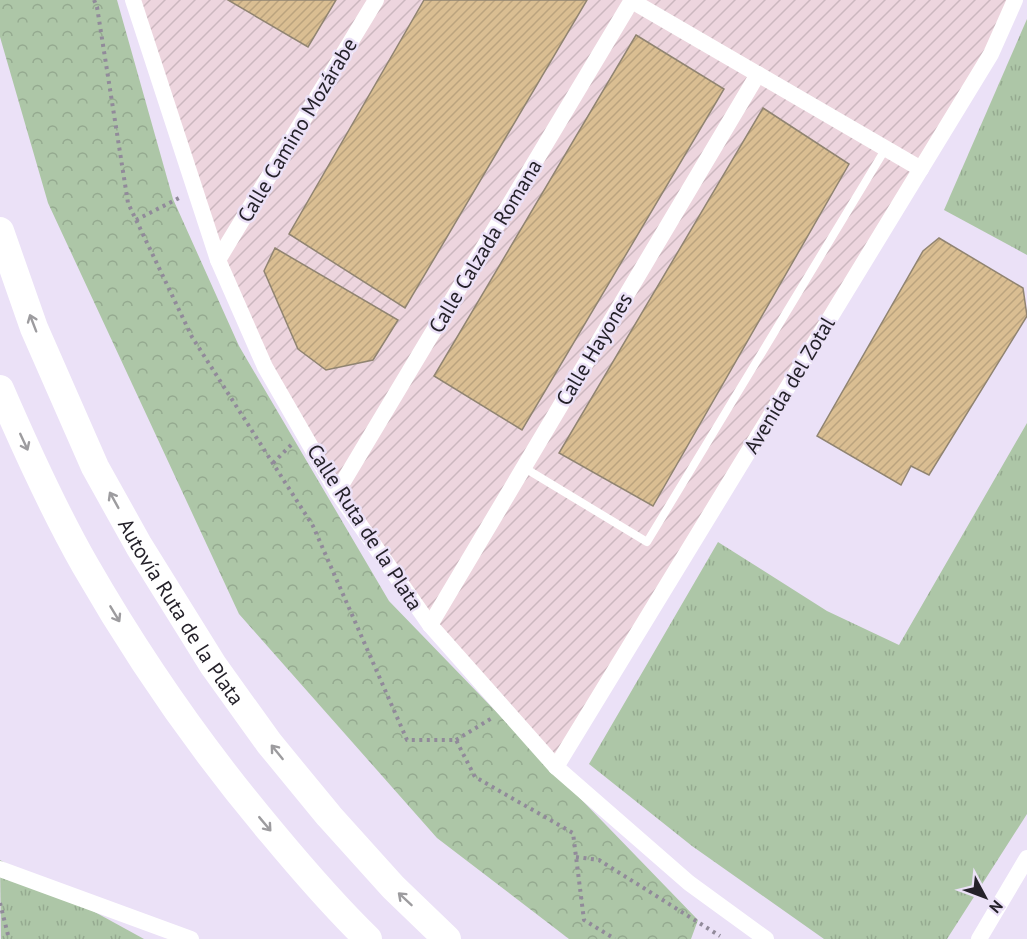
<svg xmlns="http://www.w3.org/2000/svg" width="1027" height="939" viewBox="0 0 1027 939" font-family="'PT Sans',sans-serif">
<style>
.industrial{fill:url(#industrial-furrows)}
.grass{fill:url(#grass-tufts)}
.park{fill:url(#park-crowns)}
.building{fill:url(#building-hatch);stroke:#908471;stroke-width:1.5}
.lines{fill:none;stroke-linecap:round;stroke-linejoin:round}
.path{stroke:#918a9a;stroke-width:4;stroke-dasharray:3 4.5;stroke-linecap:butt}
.service{stroke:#fff;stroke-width:8}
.minor{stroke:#fff;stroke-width:16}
.motorway{stroke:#fff;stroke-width:28}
.oneway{stroke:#9d9c9f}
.labels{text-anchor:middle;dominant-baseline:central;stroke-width:5;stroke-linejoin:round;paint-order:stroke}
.street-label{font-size:21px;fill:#25222a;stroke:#ebe1f7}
</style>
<defs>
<pattern id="industrial-furrows" width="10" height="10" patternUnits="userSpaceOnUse" patternTransform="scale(1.5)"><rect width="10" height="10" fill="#edd5de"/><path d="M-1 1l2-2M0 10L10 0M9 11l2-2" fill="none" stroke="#cbb7bf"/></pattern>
<pattern id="grass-tufts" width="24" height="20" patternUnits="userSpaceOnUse" patternTransform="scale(1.5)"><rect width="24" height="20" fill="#adc6a7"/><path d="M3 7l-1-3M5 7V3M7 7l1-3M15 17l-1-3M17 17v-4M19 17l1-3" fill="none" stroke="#95aa90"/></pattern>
<pattern id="park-crowns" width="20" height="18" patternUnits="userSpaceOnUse" patternTransform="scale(1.5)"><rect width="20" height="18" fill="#adc6a7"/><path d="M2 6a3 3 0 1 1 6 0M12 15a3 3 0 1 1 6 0" fill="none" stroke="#95aa90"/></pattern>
<pattern id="building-hatch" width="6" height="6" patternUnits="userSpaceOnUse" patternTransform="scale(1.5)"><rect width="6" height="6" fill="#dabe92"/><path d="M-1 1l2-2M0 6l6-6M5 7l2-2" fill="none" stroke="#bba37e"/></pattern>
</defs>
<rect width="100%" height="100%" fill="#ebe1f7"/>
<!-- industrial -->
<polygon class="industrial" points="133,0 1007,0 991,54 556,767 430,625 337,492 218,260"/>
<!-- grass -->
<g class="grass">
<polygon points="1027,19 1027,255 944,210"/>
<polygon points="1027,423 1027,814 947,939 824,939 692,846 589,764 718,542 827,611 899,645"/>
<polygon points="0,860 144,939 1,939"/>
</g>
<!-- park -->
<polygon class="park" points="0,0 117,0 173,199 239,346 389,601 698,920 691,939 569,939 437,838 239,614 48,203 0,37"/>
<!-- building -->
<g class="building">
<polygon points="228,0 336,0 308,47"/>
<polygon points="424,0 587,0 405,308 289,234"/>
<polygon points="636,35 724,89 522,430 434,376"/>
<polygon points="763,108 849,164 653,506 559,453"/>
<polygon points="939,238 1023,288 1027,316 929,475 911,466 901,485 817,436 923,251"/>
<polygon points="275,248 398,320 373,360 326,370 298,349 264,271"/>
</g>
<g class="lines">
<!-- path -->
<g class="path">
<polyline points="94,0 97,7 128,203 192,337 313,526 407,740 456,740 475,777 573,833 584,920 615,939"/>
<polyline points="136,220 181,197"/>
<polyline points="273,463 292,444"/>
<polyline points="456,740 492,718"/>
<polyline points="576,857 599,860 720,936"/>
<polyline points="0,903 9,939"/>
</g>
<!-- service -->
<polyline class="service" points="523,467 647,542 886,148"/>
<!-- minor -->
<g class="minor">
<polyline points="133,0 218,260 265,367 337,492 430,625 556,767 689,883 766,939"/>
<polyline points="632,1 921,169"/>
<polyline points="218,260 376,0"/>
<polyline points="337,492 632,0"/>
<polyline points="430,625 758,74"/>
<polyline points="556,767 991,54 1015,0"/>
<polyline points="0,869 191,939"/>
<polyline points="979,939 1027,858"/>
</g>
<!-- motorway -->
<g class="motorway">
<path id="s1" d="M0 231 34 328 95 467 139 546 213 665 269 743 329 816 393 887 447 939"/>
<path d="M0 389C26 449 53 509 85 565 140 661 202 750 273 834 303 870 334 906 368 939"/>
</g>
</g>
<!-- one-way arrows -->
<defs><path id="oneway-shaft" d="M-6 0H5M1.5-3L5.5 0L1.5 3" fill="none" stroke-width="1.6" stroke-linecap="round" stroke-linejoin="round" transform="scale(1.5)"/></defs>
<g class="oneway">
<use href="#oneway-shaft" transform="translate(33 323) rotate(-111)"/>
<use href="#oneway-shaft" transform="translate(24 442) rotate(65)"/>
<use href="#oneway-shaft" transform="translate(114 500) rotate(-119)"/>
<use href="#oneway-shaft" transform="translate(115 614) rotate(59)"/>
<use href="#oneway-shaft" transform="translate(277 752) rotate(-129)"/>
<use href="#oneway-shaft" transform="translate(265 824) rotate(50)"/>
<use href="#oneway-shaft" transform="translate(405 899) rotate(-137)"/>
</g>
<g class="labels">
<!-- street labels -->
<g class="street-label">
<text transform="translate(297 130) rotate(-59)">Calle Camino Mozárabe</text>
<text transform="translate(485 246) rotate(-59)">Calle Calzada Romana</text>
<text transform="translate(594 349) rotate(-59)">Calle Hayones</text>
<text transform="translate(789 385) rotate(-59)">Avenida del Zotal</text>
<text transform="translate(365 527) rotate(57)">Calle Ruta de la Plata</text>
<text stroke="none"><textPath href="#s1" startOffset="423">Autovía Ruta de la Plata</textPath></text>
</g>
</g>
<!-- north arrow -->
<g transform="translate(985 897) rotate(131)" stroke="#ebe1f7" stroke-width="4.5" paint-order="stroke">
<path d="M0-4.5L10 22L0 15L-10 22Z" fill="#25222a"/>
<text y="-9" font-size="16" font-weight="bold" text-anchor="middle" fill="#25222a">N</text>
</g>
</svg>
